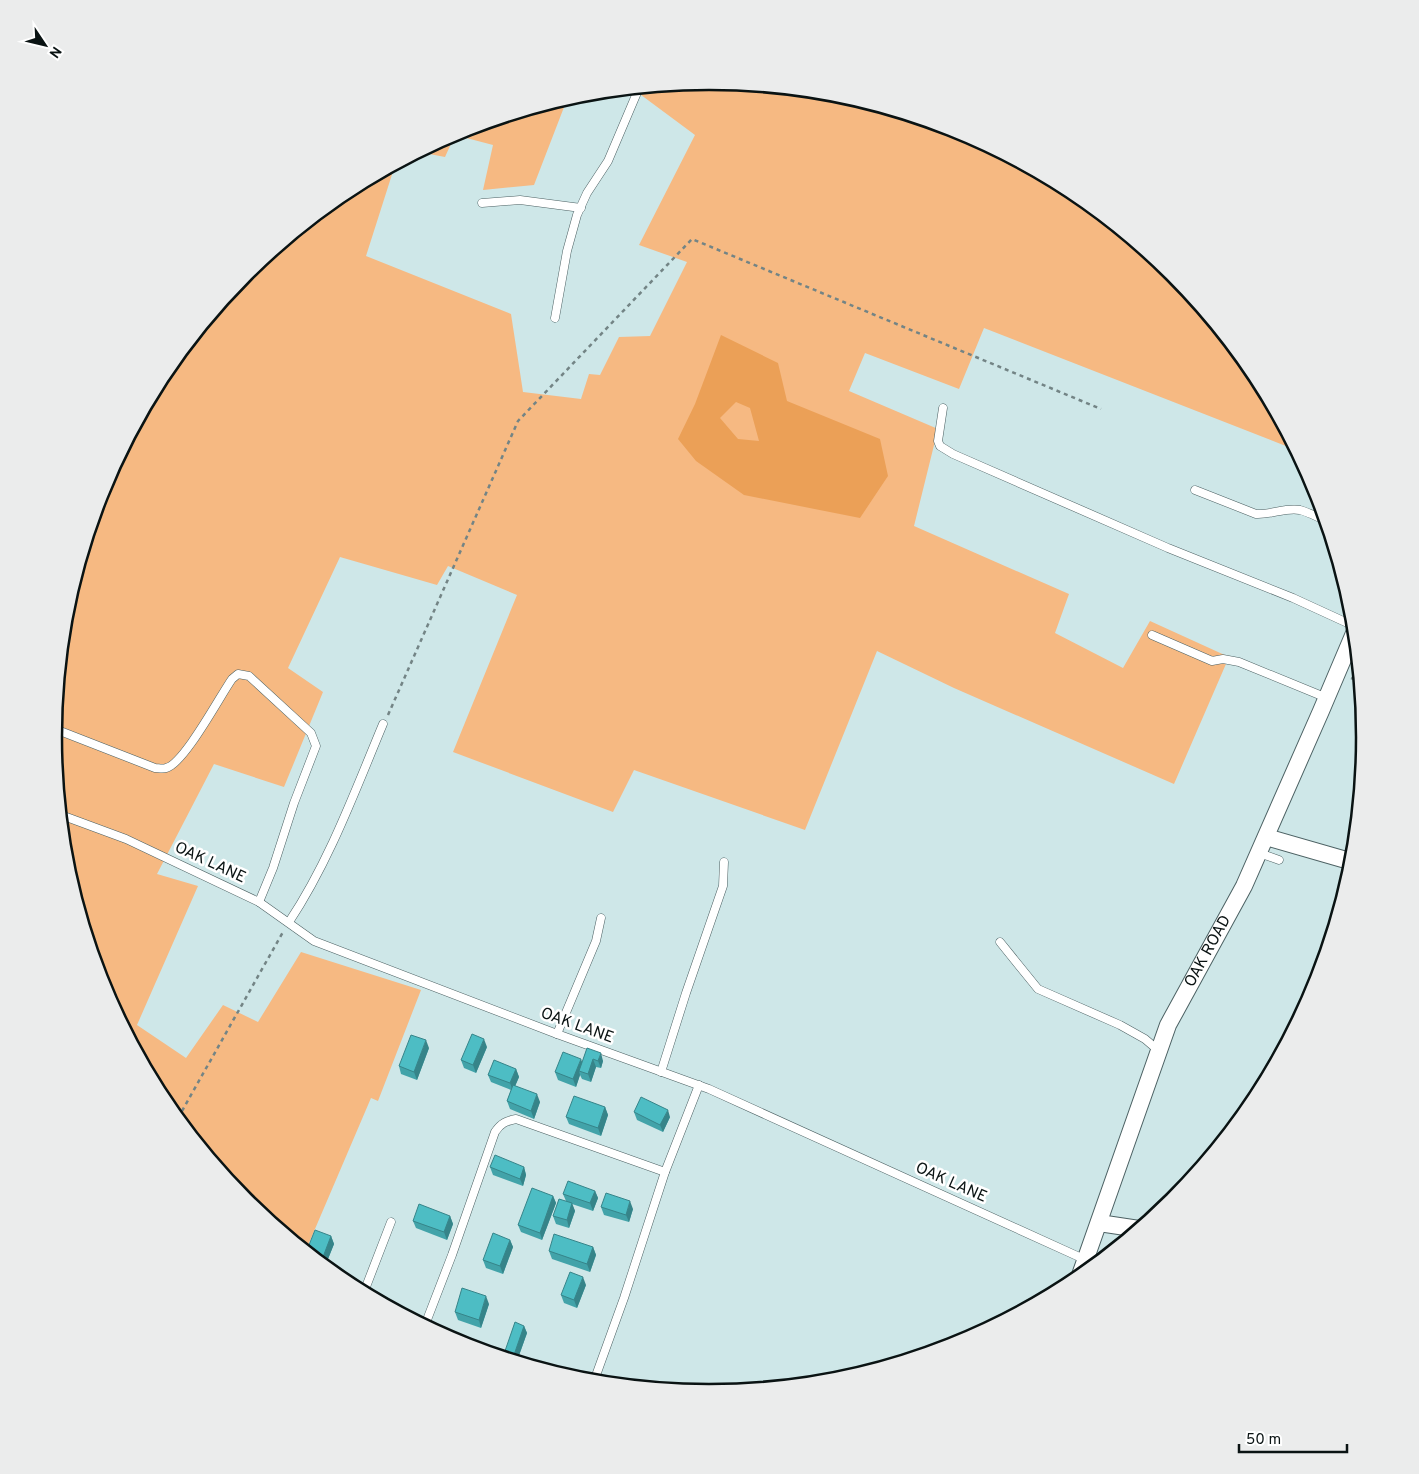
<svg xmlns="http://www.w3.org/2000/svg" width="1419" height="1474" viewBox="0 0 1419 1474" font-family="Overpass,sans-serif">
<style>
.green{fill:#f6b982}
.water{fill:#eba057;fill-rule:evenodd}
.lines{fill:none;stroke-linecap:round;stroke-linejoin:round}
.service-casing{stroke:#4c6163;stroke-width:9}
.minor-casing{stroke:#4c6163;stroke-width:18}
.path{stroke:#738485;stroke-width:2.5;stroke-dasharray:4 4;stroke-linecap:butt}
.service{stroke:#fff;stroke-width:8}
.minor{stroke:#fff;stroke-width:16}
.wall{fill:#42a3a9}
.shaded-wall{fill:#368489}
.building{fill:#4dbdc4;stroke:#368489}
.labels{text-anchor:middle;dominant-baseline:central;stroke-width:5;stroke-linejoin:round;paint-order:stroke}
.street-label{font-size:16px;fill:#0a1313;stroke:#fff}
.rim{fill:none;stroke:#0a1313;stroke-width:2.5}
</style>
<rect width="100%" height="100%" fill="#cee7e8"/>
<!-- green -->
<g class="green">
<polygon points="710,81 838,94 961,131 1074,192 1173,274 1255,373 1296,450 984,328 959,389 865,353 849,391 938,429 914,526 1069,594 1055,633 1123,668 1150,621 1229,657 1174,784 954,688 877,651 805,830 634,770 613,812 453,752 517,595 448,566 437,585 340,557 288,668 323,692 284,787 214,764 157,874 198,886 137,1025 186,1058 223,1005 258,1022 301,952 421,990 378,1101 371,1098 306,1250 246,1200 164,1101 104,988 66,865 54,737 66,609 104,486 164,372 246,273 345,192 395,165 366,256 511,314 523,392 581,399 589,374 600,375 619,337 650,336 687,262 639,245 695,135 633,89"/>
<polygon points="563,100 566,102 534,185 483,190 493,145 455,135 445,157 419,152 459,131"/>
</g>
<!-- water -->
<path class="water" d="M721 335 778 363 787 401 880 439 888 476 860 518 744 495 696 461 678 439 695 404ZM736 402 750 408 759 441 738 439 720 418Z"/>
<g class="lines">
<defs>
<g id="service">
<polyline points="482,203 520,200 581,208"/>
<polyline points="555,318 567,251 577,215 587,193 608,161 639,88"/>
<polyline points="943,408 938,441 940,446 953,454 1168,548 1293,598 1354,626"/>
<path d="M1195 490 1256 514C1271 515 1286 507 1300 510 1308 512 1318 517 1326 521"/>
<polyline points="1152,635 1212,661 1223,659 1239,662 1327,698"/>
<path d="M60 731 155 768C158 768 163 769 166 768 184 764 220 696 232 679L238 674 249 676 311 733 316 746 294 803 273 868 259 902"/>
<polyline points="61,815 126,839 259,902 314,941 557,1034 709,1089 1086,1260"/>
<polyline points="1259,853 1279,860"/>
<path d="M289 922C329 862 355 791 383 724"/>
<polyline points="1000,942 1038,989 1120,1025 1145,1039 1159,1051"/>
<polyline points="557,1034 596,941 601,918"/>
<polyline points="661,1072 686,993 723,886 724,862"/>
<polyline points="364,1292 391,1222"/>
<path d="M425 1325 452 1255 495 1132C501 1123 506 1121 516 1119L665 1172"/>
<polyline points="594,1381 624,1298 665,1172 699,1085"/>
</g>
<g id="minor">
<polyline points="1266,837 1353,862"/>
<polyline points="1099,1223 1139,1229"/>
<path id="s1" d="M1079 1278 1168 1025 1244 886 1321 711 1355 631"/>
</g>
</defs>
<!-- service casing -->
<use href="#service" class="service-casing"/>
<!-- minor casing -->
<use href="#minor" class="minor-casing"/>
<!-- path -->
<g class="path">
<polyline points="1351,678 1360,681"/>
<polyline points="388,715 518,421 692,239 1101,409"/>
<polyline points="178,1118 283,932"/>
</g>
<!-- service -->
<use href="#service" class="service"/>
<!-- minor -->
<use href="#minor" class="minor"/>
</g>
<!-- wall -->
<g class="wall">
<polygon points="487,1047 476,1073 464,1068 461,1060"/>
<polygon points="429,1048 417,1080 401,1074 399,1066"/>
<polygon points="587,1048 603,1061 601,1068 596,1067 591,1082 582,1079 580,1075 576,1087 558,1080 555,1072 582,1063"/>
<polygon points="516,1069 519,1077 515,1086 540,1102 534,1119 510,1109 507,1101 511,1090 491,1082 488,1075"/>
<polygon points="605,1107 608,1115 601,1136 569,1124 566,1117"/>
<polygon points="634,1112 670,1117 663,1132 637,1120"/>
<polygon points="490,1167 524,1167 526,1175 523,1186 493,1175"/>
<polygon points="595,1191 598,1198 593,1211 572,1204 575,1211 569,1228 556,1224 553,1216 566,1201 563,1194"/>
<polygon points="553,1196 556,1203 542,1240 521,1232 518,1225"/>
<polygon points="601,1207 633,1209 629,1222 604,1215"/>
<polygon points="450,1216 453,1224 447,1240 416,1228 413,1221"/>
<polygon points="331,1236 334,1244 326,1264 321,1263 307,1250"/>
<polygon points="510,1240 513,1247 503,1274 486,1268 483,1260"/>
<polygon points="593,1247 596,1255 590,1272 552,1259 549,1251"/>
<polygon points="586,1285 577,1308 564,1303 561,1295"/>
<polygon points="489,1304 481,1328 458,1320 455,1312"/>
<polygon points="524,1326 527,1333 517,1361 507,1358 505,1351"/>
</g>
<!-- shaded-wall -->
<g class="shaded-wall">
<polygon points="484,1039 487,1047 476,1073 473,1065"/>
<polygon points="426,1040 429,1048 417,1080 414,1072"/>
<polygon points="601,1053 603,1061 601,1068 598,1061"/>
<polygon points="581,1059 584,1067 579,1071 580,1075 576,1087 573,1079"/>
<polygon points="593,1059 596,1067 591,1082 588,1074"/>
<polygon points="516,1069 519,1077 513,1091 510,1083"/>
<polygon points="537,1094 540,1102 534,1119 531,1111"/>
<polygon points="605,1107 608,1115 601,1136 598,1128"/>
<polygon points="668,1110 670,1117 663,1132 660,1125"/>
<polygon points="524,1167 526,1175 523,1186 520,1179"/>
<polygon points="595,1191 598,1198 593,1211 590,1203"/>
<polygon points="553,1196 556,1203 542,1240 540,1233"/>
<polygon points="630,1201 633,1209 629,1222 626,1215"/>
<polygon points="572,1203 575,1211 569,1228 567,1220"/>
<polygon points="450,1216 453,1224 447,1240 444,1232"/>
<polygon points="331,1236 334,1244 326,1264 323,1257"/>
<polygon points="510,1240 513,1247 503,1274 500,1266"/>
<polygon points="593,1247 596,1255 590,1272 587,1264"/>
<polygon points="583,1277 586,1285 577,1308 574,1300"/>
<polygon points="486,1296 489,1304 481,1328 479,1320"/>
<polygon points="524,1326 527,1333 517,1361 516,1360 514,1355"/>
</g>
<!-- building -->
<g class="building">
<polygon points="472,1034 484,1039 473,1065 461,1060"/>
<polygon points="411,1035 426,1040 414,1072 399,1066"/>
<polygon points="587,1048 601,1053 598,1061 593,1059 588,1074 579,1071"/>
<polygon points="563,1052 581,1059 573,1079 555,1072"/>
<polygon points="494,1060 516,1069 510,1083 488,1075"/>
<polygon points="513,1085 537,1094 531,1111 507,1101"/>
<polygon points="574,1096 605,1107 598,1128 566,1117"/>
<polygon points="641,1097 668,1110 660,1125 634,1112"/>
<polygon points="495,1155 524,1167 520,1179 490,1167"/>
<polygon points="568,1181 595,1191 590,1203 563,1194"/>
<polygon points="532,1188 553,1196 540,1233 518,1225"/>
<polygon points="606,1193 630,1201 626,1215 601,1207"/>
<polygon points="559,1199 572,1203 567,1220 553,1216"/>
<polygon points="419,1204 450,1216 444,1232 413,1221"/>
<polygon points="315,1230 331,1236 323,1257 307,1250"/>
<polygon points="493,1233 510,1240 500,1266 483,1260"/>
<polygon points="554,1234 593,1247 587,1264 549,1251"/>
<polygon points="570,1272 583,1277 574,1300 561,1295"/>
<polygon points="462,1288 486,1296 479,1320 455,1312"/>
<polygon points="515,1322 524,1326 514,1355 505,1351"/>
</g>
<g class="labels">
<!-- street labels -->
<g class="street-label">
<text transform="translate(210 863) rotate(25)">OAK LANE</text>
<text stroke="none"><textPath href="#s1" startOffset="352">OAK ROAD</textPath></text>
<text transform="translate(577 1026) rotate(20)">OAK LANE</text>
<text transform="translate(951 1183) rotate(24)">OAK LANE</text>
</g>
</g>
<!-- crop -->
<path d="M0 0H1419V1474H0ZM62 737a647 647 0 1 1 1294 0a647 647 0 1 1-1294 0Z" fill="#ebecec" fill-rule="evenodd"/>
<path class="rim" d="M62 737a647 647 0 1 1 1294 0a647 647 0 1 1-1294 0Z"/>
<!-- north arrow -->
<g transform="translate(45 45) rotate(125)" stroke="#ffffff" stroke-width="4" paint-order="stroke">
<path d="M0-4L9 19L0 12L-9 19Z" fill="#0a1313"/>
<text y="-8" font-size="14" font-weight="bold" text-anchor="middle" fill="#0a1313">N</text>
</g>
<!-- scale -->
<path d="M1239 1444v8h108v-8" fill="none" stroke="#0a1313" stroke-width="2.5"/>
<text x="1246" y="1444" font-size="15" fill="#0a1313" stroke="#ffffff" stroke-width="4" paint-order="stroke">50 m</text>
</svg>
